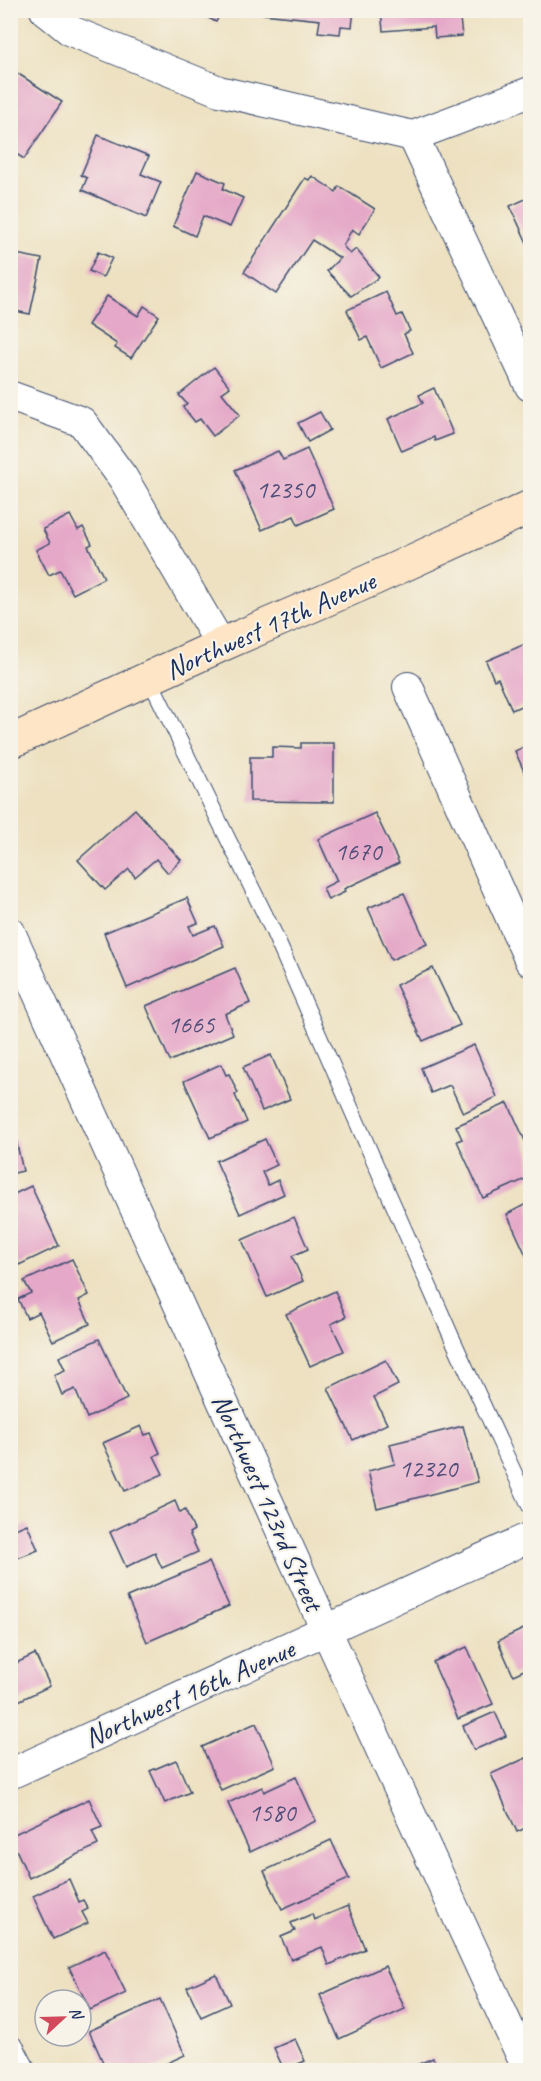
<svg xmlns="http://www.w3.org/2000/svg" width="541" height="2081" viewBox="0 0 541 2081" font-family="Caveat,sans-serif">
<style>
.building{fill:#e5a8c8}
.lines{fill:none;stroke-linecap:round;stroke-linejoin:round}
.service-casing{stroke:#3a4a6d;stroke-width:17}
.minor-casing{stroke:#3a4a6d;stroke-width:32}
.secondary-casing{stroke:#3a4a6d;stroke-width:35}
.service{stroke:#fff;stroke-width:15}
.minor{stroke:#fff;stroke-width:30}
.secondary{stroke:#fde5c5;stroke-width:33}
.labels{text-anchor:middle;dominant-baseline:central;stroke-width:4.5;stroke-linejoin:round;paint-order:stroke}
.number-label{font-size:26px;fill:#4e4d78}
.street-label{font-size:28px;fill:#1b2f5e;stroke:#f7f3e8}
</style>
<rect width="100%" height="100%" fill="#f7f3e8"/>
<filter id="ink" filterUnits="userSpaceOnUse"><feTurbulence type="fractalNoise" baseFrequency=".0167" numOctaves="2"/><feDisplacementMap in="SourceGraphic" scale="12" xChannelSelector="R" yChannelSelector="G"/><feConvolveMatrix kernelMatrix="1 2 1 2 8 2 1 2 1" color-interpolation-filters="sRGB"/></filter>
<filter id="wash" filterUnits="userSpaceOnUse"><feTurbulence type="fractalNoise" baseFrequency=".008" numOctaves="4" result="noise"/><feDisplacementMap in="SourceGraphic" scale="24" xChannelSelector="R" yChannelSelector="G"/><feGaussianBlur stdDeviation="1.35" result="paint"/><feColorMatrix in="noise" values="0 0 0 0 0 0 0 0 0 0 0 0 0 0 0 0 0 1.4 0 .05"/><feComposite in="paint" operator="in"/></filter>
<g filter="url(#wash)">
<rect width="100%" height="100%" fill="#ede1c1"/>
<g id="blocks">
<!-- building -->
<g class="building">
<polygon points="193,10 222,10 216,22"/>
<polygon points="263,10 354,10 352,27 341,26 340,34 318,32 320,20 263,14"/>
<polygon points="381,10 459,10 462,36 435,38 434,27 383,31"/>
<polygon points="17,73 62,102 24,159 10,150 10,83"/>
<polygon points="98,135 149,156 141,174 161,182 146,218 82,190 87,178 81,175"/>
<polygon points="197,171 225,183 223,189 243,198 230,227 203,216 195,236 173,226"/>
<polygon points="312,176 336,192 339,186 375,209 359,234 352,229 343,246 350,254 356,249 379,277 351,296 327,271 340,258 312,240 276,294 244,272 305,178 309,180"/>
<polygon points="530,197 530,246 529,247 510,206"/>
<polygon points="98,252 112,258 103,277 89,271"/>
<polygon points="16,254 42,259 30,314 10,310 10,263 14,264"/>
<polygon points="386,292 397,316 402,314 410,331 404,334 413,353 381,368 367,337 361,340 347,310"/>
<polygon points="107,296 138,316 144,306 159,316 131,358 115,348 117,344 88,325"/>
<polygon points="214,367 230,387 222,393 240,415 213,436 200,419 195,422 183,407 187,404 179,395"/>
<polygon points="434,388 453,434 435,441 434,437 402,451 388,419 423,403 419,395"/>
<polygon points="320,412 330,430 308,442 298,423"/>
<polygon points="307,449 334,509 298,525 294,516 262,530 235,470 278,451 283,460"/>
<polygon points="70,515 78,530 83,527 92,544 88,546 104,578 73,594 60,570 49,575 36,550 50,543 43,529"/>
<polygon points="530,642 530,702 512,710 498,678 494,680 486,661"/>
<polygon points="301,743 334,743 334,802 250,801 250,757 272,757 272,747 301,748"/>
<polygon points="530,744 530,785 515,751"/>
<polygon points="135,809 181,860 168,873 156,859 135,877 129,869 105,890 78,860"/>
<polygon points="375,813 399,863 344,889 345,892 328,900 323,888 337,881 318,839"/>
<polygon points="404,893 427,944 391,960 368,908"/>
<polygon points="187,898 198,923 189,926 193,935 215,926 224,946 127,988 104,933"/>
<polygon points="235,968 250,1003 225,1014 233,1034 170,1061 146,1006"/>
<polygon points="433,968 460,1025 423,1041 396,985"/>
<polygon points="474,1045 497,1097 463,1113 450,1085 431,1093 421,1068"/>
<polygon points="271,1055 290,1099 262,1111 243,1067"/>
<polygon points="221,1064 226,1075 229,1074 238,1093 235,1095 247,1122 210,1138 184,1081"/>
<polygon points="508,1103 530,1152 530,1177 483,1198 457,1141 462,1139 456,1126"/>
<polygon points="265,1139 277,1165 262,1172 268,1185 278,1180 284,1194 240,1214 216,1161"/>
<polygon points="16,1140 23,1171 10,1174 10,1141"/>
<polygon points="31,1186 59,1246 19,1265 10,1246 10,1196"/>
<polygon points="530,1202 530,1264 507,1214"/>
<polygon points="294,1217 308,1249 292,1256 303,1281 267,1297 242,1240"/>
<polygon points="72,1259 89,1295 79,1300 90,1324 53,1341 39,1312 27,1318 18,1299 31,1293 24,1281"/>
<polygon points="335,1291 346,1317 331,1324 344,1351 310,1366 286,1314"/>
<polygon points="99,1339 127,1399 87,1418 75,1389 62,1395 54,1375 65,1370 59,1357"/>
<polygon points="386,1360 398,1385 374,1397 387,1424 353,1440 328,1388"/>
<polygon points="141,1426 145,1435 151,1433 160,1453 154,1456 163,1474 125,1491 103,1443"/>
<polygon points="463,1426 478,1482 377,1508 368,1471 395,1464 390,1444"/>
<polygon points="175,1501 180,1513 185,1510 194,1530 189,1533 198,1552 162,1568 155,1553 126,1567 110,1532"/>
<polygon points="27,1524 38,1550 10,1561 10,1531"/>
<polygon points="209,1562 229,1606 147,1642 127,1597"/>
<polygon points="530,1626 530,1683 524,1670 513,1675 498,1641"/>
<polygon points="467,1647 493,1704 458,1719 433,1662"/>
<polygon points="35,1654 50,1686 10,1705 10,1666"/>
<polygon points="495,1712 506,1736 474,1750 463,1726"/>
<polygon points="256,1723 275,1766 221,1790 202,1747"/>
<polygon points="526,1758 530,1767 530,1826 517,1832 491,1774"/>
<polygon points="176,1760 190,1792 165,1803 150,1771"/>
<polygon points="296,1777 316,1821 250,1852 228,1803 262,1787 264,1792"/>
<polygon points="89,1799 102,1827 92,1831 98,1845 29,1878 10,1836"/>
<polygon points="331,1840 349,1879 282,1909 264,1871"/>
<polygon points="69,1879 79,1902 83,1900 88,1909 82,1912 88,1923 53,1939 33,1896"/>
<polygon points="348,1906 365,1949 329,1965 322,1947 291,1960 281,1937 295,1931 291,1923 312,1914 314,1920"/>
<polygon points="105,1950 126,1993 90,2010 69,1967"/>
<polygon points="385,1966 405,2009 339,2039 320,1995"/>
<polygon points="216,1974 230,2004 201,2017 187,1987"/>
<polygon points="160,1999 185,2055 152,2070 116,2070 114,2065 106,2069 89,2031"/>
<polygon points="295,2039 305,2061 284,2070 274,2048"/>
<polygon points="433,2058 439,2070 405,2070"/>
</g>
</g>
</g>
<g filter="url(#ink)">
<use href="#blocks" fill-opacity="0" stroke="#3a4a6d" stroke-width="1.5"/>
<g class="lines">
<defs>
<polyline id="service" points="149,678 273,931 452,1338 530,1507"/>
<g id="minor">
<polyline points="45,10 71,31 219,91 413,136 530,92"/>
<polyline points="413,136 530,386"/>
<polyline points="10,396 82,422 123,478 221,645"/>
<polyline points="408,687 530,961"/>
<polyline points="10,932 326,1630 528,2070"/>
<polyline points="10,1774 530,1537"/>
<polyline points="10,2051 20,2070"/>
</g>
<polyline id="secondary" points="10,742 221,645 371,580 530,507"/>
</defs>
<!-- service casing -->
<use href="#service" class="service-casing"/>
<!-- minor casing -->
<use href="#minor" class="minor-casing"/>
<!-- secondary casing -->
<use href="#secondary" class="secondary-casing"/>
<!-- service -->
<use href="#service" class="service"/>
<!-- minor -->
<use href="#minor" class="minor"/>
<!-- secondary -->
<use href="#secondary" class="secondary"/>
</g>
</g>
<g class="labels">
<!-- number labels -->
<g class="number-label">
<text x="285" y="489">12350</text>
<text x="358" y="851">1670</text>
<text x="191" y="1024">1665</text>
<text x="428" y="1468">12320</text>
<text x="272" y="1812">1580</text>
</g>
<!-- street labels -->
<g class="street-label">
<text transform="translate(270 625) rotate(-24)">Northwest 17th Avenue</text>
<text transform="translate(268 1502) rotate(66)">Northwest 123rd Street</text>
<text transform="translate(189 1693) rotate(-24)">Northwest 16th Avenue</text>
</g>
</g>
<!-- margin -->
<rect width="541" height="2081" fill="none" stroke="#f7f3e8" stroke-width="36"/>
<!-- north arrow -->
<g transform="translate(63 2018) rotate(68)"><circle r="28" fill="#f7f3e8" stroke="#9fa5b1" stroke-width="1.5"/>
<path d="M0-4.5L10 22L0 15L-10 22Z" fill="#d1495b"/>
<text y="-9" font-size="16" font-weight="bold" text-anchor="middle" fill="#1b2f5e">N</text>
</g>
</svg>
